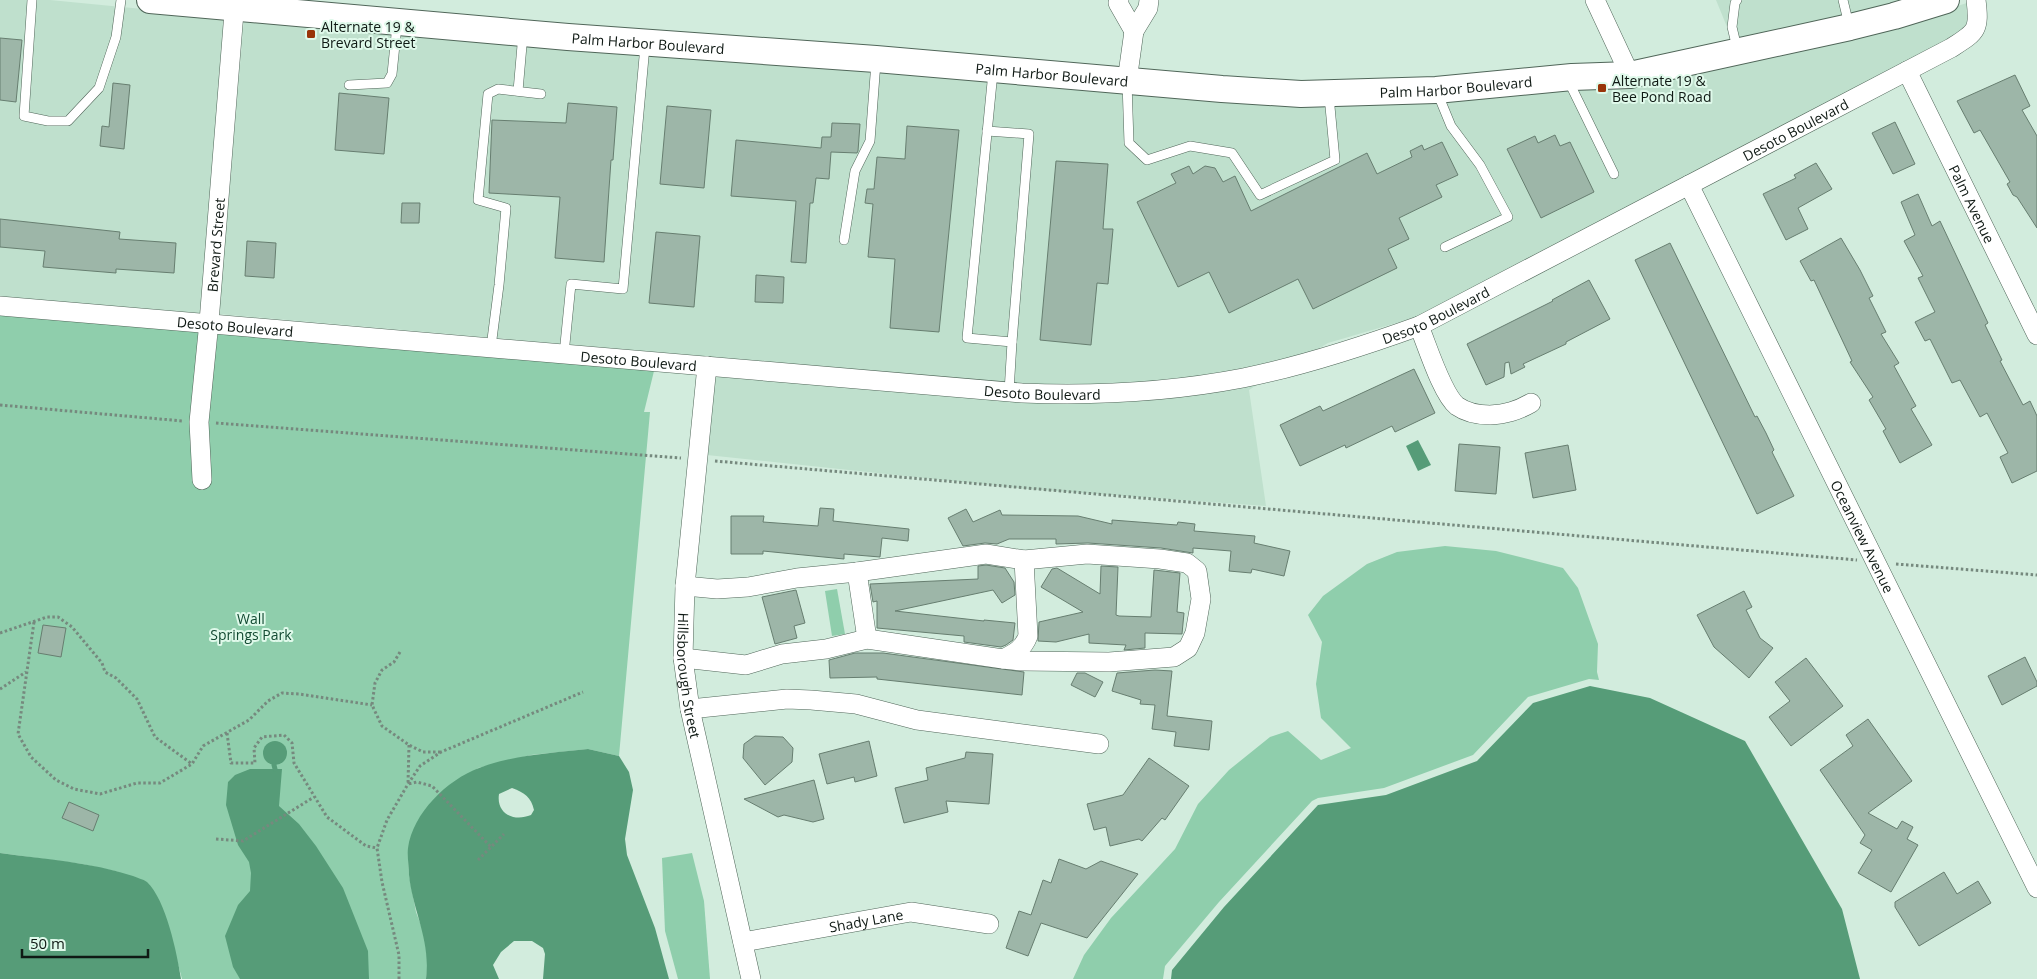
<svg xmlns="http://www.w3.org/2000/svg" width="2037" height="979" viewBox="0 0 2037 979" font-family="'Open Sans',sans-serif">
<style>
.built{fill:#bfe0cd}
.green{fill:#8fceac}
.water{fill:#569c78;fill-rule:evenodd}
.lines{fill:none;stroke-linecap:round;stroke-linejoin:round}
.stream{stroke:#569c78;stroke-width:5}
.building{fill:#9db6a8;stroke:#677e70}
.service-casing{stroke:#506659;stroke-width:10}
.minor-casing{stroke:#506659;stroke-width:20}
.secondary-casing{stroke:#506659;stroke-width:28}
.path{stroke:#76897e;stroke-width:3;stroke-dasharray:2.5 2.5;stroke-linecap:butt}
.service{stroke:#fff;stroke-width:9}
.minor{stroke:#fff;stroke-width:19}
.secondary{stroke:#fff;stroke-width:26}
.poi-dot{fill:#993409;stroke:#dff9ea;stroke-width:2}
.labels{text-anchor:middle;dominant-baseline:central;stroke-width:4;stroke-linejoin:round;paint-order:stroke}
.poi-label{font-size:14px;fill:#0f1914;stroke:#dff9ea;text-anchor:start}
.street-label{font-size:14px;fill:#0f1914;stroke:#dff9ea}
.park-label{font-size:14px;fill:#114931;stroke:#dff9ea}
</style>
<rect width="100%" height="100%" fill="#d2ecdd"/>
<!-- built -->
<g class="built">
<polygon points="0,0 50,0 225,17 200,313 0,297"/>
<polygon points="1716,0 1917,0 1734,44"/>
<polygon points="1967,3 1968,23 1964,29 1947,41 1420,316 1328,343 1313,352 1242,369 1180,379 1118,384 1066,386 1024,384 219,314 244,18 1354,102 1892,26"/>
<polygon points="715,376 1021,402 1063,403 1118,402 1260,383 1249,390 1266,506 1027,489 707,455"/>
</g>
<!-- green -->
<g class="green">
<polygon points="0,315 199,330 195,369 213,371 218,332 654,371 644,412 650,412 619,756 588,749 531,755 478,768 408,848 409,875 416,912 425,936 428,965 426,979 182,979 167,923 119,872 82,864 0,853"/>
<polygon points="1445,546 1496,551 1563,568 1578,588 1598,644 1597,672 1599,680 1589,679 1528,697 1473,755 1384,788 1318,798 1312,801 1219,902 1165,966 1163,979 1073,979 1084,955 1111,918 1175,849 1198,804 1229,770 1270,737 1288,731 1321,760 1351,748 1321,718 1316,684 1322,642 1308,615 1323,596 1367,564 1397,552"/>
<polygon points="837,589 845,634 832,636 825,591"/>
<polygon points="692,853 704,901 710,979 678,979 665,931 662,858"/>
</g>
<!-- water -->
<g class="water">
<polygon points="1418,440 1431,465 1418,471 1406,446"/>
<polygon points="1590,686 1650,698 1745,741 1842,909 1860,979 1171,979 1172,970 1224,907 1318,805 1386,795 1477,761 1533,703"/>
<circle cx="275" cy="753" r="12"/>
<path d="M588 749 619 756 629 772 633 790 625 839 627 855 655 928 669 979H543L545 954 543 948 532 941H514L501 952 493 965 499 979H426C431 940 413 912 409 875 409 867 407 856 408 848 413 813 447 780 479 768 512 755 552 753 588 749ZM512 788C525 793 531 797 534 810L531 815C514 822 496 814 499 794Z"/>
<polygon points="250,769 282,769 279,806 299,824 316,846 343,888 368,951 369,979 240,979 233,967 225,936 238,905 250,891 251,873 249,862 238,845 226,805 228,782 235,775"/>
<path d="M0 853C44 859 90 862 133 876 137 878 143 879 147 882 166 900 177 953 181 979H0Z"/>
</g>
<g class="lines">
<!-- stream -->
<polyline class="stream" points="274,765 275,769"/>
</g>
<!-- building -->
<g class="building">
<polygon points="0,38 22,40 16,102 0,100"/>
<polygon points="2015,75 2030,106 2022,110 2037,136 2037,228 2017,197 2013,195 2007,184 2010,182 1980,130 1974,133 1957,101"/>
<polygon points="113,83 130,85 124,149 100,146 102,126 109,127"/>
<polygon points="339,93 389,98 384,154 335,150"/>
<polygon points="568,103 617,107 613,160 611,160 604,262 555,258 560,197 489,193 492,120 566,123"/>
<polygon points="667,106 711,110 704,188 660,184"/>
<polygon points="1895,122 1915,164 1893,174 1872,133"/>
<polygon points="832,123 860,124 858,151 857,153 831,152 829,179 816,178 813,203 810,203 806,263 791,262 796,201 731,196 736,140 821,148 822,137 831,137"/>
<polygon points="907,126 959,130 939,332 890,328 895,259 868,257 873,204 865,203 867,189 874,189 877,157 905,159"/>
<polygon points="1555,135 1560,146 1570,142 1594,192 1541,218 1507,149 1535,136 1538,143"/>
<polygon points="1442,142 1458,175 1436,185 1442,197 1399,218 1409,239 1388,249 1397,268 1313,309 1298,279 1229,313 1209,272 1178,287 1137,202 1176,183 1171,174 1189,166 1193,174 1205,166 1215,168 1223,182 1235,176 1251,211 1367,153 1377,174 1412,157 1410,151 1422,145 1424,150"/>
<polygon points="1056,161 1108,164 1103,229 1113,229 1108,284 1097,283 1091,345 1040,340"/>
<polygon points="1816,163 1832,189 1798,208 1808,229 1786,240 1763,194 1796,178 1794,175"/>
<polygon points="1918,194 1932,226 1940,221 1988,323 1985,325 2002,360 2000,361 2023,405 2030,401 2037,416 2037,471 2012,483 2000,457 2008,453 1987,413 1980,417 1960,380 1952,383 1930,339 1925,341 1915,322 1935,312 1918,278 1923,276 1904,241 1915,235 1901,202"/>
<polygon points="402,203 420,203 419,223 401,223"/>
<polygon points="0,219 120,232 119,239 176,243 174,273 116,269 116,273 43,267 45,251 0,247"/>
<polygon points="656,232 700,236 694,307 649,303"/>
<polygon points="1841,238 1860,270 1873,296 1869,298 1886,332 1881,334 1899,363 1894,366 1916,406 1911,409 1932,445 1900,463 1883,431 1886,429 1869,400 1873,397 1850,362 1852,361 1814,280 1811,281 1800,261"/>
<polygon points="247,241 276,243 274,278 245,276"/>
<polygon points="1670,243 1755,417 1757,416 1766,433 1774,450 1772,452 1794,496 1757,514 1635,260"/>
<polygon points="756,275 784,277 783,303 755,302"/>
<polygon points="1589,280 1610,319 1566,342 1566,344 1523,364 1525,367 1511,374 1509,362 1505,363 1504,377 1486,385 1467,344 1553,301 1552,300"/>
<polygon points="1414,369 1435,413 1395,432 1392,426 1346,448 1345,445 1300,466 1280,425 1320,406 1323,411"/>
<polygon points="1459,444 1500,447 1496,494 1455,491"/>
<polygon points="1568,445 1576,490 1533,498 1525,453"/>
<polygon points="820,508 834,509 833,521 909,529 908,541 882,538 880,557 844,554 844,559 763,551 763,554 731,554 731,516 764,516 763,522 818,526"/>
<polygon points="966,509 973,522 1000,510 1002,515 1078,516 1112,524 1112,520 1177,525 1178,522 1195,524 1194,531 1255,536 1254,543 1290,551 1284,576 1252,569 1251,573 1229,571 1231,551 1193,548 1193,553 1161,548 1088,543 1056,544 1056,539 1009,539 997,544 985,543 963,546 948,518"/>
<polygon points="986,565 1005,568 1014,582 1015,595 1002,603 993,590 895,611 984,621 984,620 1015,623 1013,640 1006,645 1001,647 964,642 964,636 877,628 877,601 873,602 870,584 978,579 978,566"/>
<polygon points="1101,566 1118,567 1116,615 1119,616 1151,617 1154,570 1180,573 1177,612 1184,613 1182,634 1145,633 1145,648 1124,650 1126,645 1089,643 1089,634 1056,642 1038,641 1039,622 1083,612 1041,587 1052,569 1057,568 1100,594"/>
<polygon points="796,590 805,623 794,626 797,638 775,644 762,597"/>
<polygon points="1744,591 1752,607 1746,610 1760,638 1773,648 1749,678 1714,647 1697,615"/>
<polygon points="43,625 66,628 61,657 38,653"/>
<polygon points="855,653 883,653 1024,672 1022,695 877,679 877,677 830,678 829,660"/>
<polygon points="2025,657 2037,682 2037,686 2002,705 1988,676"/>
<polygon points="1806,658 1843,706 1791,746 1769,717 1790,701 1775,682"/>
<polygon points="1155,670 1172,671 1167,716 1212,721 1209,750 1174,746 1176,732 1152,729 1155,705 1140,704 1141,700 1112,691 1117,673"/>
<polygon points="1077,673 1085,673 1103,682 1095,697 1071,685"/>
<polygon points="1868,719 1912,781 1868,813 1897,829 1902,821 1913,827 1907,839 1918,845 1891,892 1858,873 1872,850 1860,843 1865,835 1820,770 1853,746 1846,735"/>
<polygon points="755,736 783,737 793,748 792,762 765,785 743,758 744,744"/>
<polygon points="869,741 877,776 855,782 854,777 827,784 819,754"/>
<polygon points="966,752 993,754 989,804 946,801 948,812 904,823 895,788 928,780 926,768 965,758"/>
<polygon points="1149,758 1189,786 1165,820 1162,818 1142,841 1139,839 1110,846 1106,827 1094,830 1087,804 1123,795"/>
<polygon points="814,780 824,819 813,822 784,815 778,817 744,799"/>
<polygon points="69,802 99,815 93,831 62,818"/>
<polygon points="1059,859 1086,869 1101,861 1138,874 1087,938 1041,923 1028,956 1006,948 1019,911 1031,915 1043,880 1051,883"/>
<polygon points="1944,872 1957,894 1978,881 1991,903 1919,946 1895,907 1895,902"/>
</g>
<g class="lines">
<defs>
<g id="service">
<polyline points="32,0 24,116 48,121 68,121 99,88 116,37 121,0"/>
<polyline points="1843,0 1849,25"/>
<polyline points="1737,48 1732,27 1735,3 1737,0"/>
<polyline points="993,72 967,338 1012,342 1009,392"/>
<polyline points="1568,80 1614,174"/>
<polyline points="1127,82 1129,143 1147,160 1190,146 1232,153 1260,195 1335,160 1329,96"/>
<polyline points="349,85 387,83 392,74 397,25"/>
<polyline points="518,91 523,34"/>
<polyline points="1437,92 1451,126 1480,165 1508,217 1445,247"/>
<polyline points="987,131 1029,134 1012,342"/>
<polyline points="844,240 855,171 870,141 876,62"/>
<polyline points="491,347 499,285 506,208 478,200 488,94 498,89 541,94"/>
<polyline points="564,354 571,284 623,289 645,46"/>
</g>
<g id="minor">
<polyline points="1119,0 1118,3 1134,31"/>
<polyline points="1595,0 1630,75"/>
<path id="s1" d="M1907 71 2037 335"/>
<polyline points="1127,81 1134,31 1148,8 1149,0"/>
<path id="s2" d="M1689 185 2037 888"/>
<path id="s3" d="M0 306 1022 393C1096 396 1170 392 1243 378 1303 366 1361 347 1419 326L1951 48C1976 32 1980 31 1976 0"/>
<path d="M1419 326C1427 345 1442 394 1457 406 1467 413 1479 415 1490 415 1506 414 1517 411 1531 403"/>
<path id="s4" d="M707 366 685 586 683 658 690 709 751 979"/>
<path id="s5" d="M202 480 199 422 209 322 235 0"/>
<polyline points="857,572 867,639"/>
<polyline points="685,586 717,589 748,587 797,578 857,572 986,554 1024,560 1087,554 1160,559 1187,563 1197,571 1201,599 1195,633 1188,648 1174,657 1109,662 1021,661 1003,659"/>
<path d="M683 658 746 665 782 654 826 649 867 639 1003 659C1015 653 1023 649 1028 636L1024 560"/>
<polyline points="690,709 787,699 811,700 856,704 917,720 1099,744"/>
<path id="s6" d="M743 942 911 912 989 924"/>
</g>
<g id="secondary">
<path id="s7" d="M150 0 568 37 876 59 1222 89 1301 94 1436 90 1572 77 1630 75 1850 27 1894 16 1946 0"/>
</g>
</defs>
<!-- service casing -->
<use href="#service" class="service-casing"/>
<!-- minor casing -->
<use href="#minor" class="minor-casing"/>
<!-- secondary casing -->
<use href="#secondary" class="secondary-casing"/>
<!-- path -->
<g class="path">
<polyline points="0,405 183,421"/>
<polyline points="216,423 681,458"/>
<polyline points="715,461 1857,560"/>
<polyline points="1896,564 2037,575"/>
<polyline points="34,622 18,734 31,757 56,780 74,789 100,794 137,783 160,783 192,764 203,746 249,720 268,701 282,693 299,694 372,705"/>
<polyline points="0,633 47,617 58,617 72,627 102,663 105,672 116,678 137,699 155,737 192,764"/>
<polyline points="400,652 394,662 382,670 375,683 372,705 382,726 409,745 423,752 440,752"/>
<polyline points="0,689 26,672"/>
<polyline points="227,733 231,763 255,763 254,748 262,737 284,735 292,743 294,763 327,817 366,846 377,848"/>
<polyline points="409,745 408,784 417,782 432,786 491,847"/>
<polyline points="216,839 243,841 314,797"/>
<polyline points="478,860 504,834"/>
<polyline points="399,979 399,955 382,882 377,848 387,820 408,784 420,766 441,752 583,692"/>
</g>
<!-- service -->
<use href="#service" class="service"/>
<!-- minor -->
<use href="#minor" class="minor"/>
<!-- secondary -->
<use href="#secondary" class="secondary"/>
</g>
<!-- markers -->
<g class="poi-dot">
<rect x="306" y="29" width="10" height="10" rx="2.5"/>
<rect x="1597" y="83" width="10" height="10" rx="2.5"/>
</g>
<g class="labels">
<!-- poi labels -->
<g class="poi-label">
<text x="321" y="26">Alternate 19 &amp;<tspan x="321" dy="16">Brevard Street</tspan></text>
<text x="1612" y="80">Alternate 19 &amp;<tspan x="1612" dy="16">Bee Pond Road</tspan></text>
</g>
<!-- street labels -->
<g class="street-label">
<text stroke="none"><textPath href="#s7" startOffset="500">Palm Harbor Boulevard</textPath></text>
<text stroke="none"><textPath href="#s7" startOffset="905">Palm Harbor Boulevard</textPath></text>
<text stroke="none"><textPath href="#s7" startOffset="1310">Palm Harbor Boulevard</textPath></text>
<text stroke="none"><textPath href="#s3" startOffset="1856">Desoto Boulevard</textPath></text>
<text stroke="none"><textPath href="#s1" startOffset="148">Palm Avenue</textPath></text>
<text stroke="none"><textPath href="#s5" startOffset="236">Brevard Street</textPath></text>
<text stroke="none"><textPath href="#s3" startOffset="1451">Desoto Boulevard</textPath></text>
<text stroke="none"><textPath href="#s3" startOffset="236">Desoto Boulevard</textPath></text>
<text stroke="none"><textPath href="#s3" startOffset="641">Desoto Boulevard</textPath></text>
<text stroke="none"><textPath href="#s3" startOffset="1046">Desoto Boulevard</textPath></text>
<text stroke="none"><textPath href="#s2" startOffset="392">Oceanview Avenue</textPath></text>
<text stroke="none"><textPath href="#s4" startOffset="311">Hillsborough Street</textPath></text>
<text stroke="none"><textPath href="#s6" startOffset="125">Shady Lane</textPath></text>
</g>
<!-- park labels -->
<g class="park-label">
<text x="251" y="618">Wall<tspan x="251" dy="16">Springs Park</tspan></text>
</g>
</g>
<!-- scale -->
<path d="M22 949v8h126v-8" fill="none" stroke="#0f1914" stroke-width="2.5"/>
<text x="30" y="949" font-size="15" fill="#0f1914" stroke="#dff9ea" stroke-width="4" paint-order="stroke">50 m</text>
</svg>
